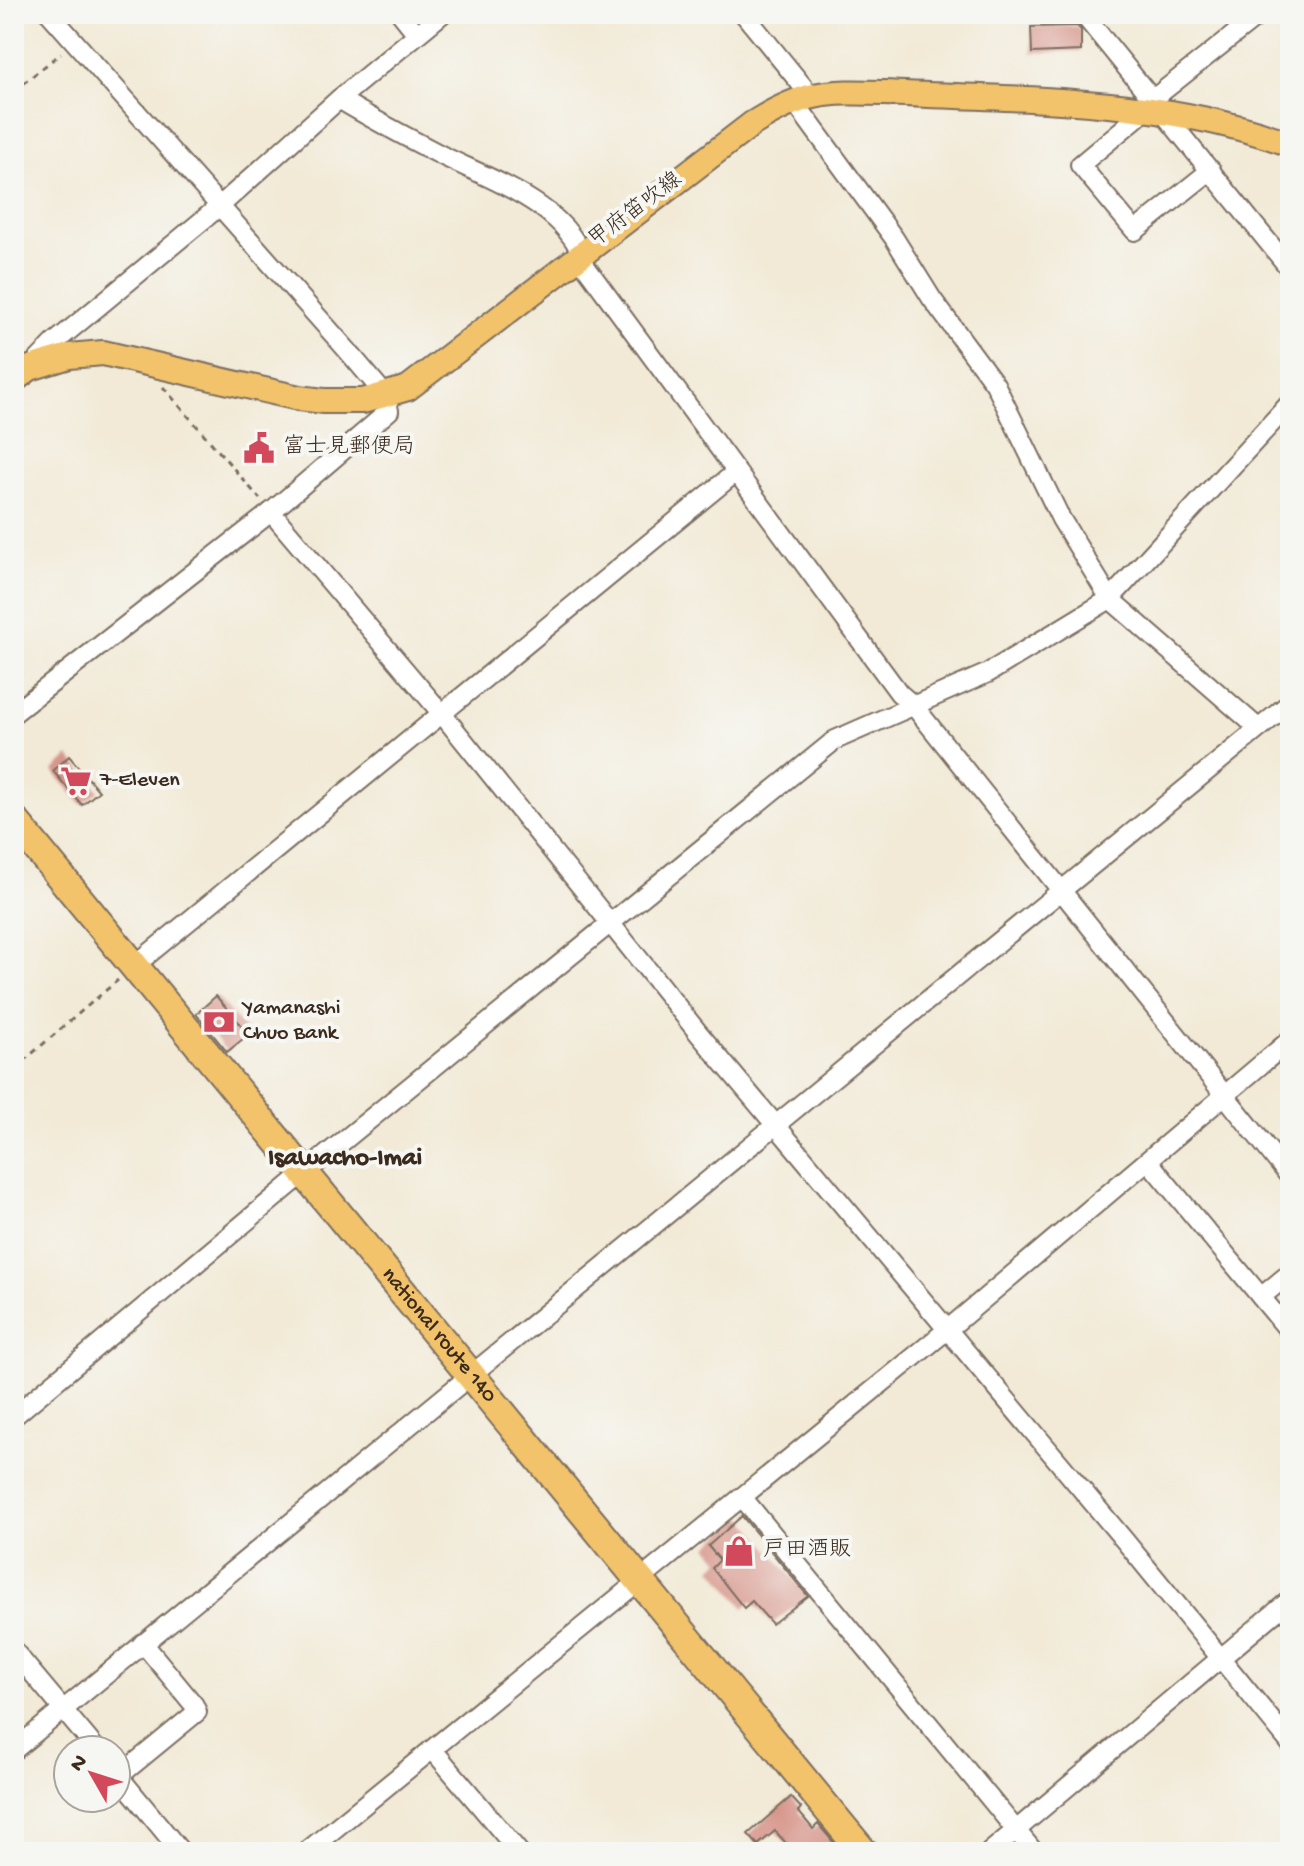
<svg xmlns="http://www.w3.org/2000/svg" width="1304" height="1866" viewBox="0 0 1304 1866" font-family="'Gochi Hand','Klee One',sans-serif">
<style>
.building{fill:#d7968c}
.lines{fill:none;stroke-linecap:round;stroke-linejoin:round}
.minor-casing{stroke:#7b6d5f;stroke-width:22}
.major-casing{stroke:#7b6d5f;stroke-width:28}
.highway-casing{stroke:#7b6d5f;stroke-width:32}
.path{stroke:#7b6d5f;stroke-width:3;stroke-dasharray:6 6;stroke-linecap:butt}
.minor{stroke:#fff;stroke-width:18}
.major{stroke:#f2c36a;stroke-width:24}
.highway{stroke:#f2c36a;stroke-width:28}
.labels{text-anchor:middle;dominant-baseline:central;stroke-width:8;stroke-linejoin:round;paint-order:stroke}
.street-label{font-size:22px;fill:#3b2a1e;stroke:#f6f6f2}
.poi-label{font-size:22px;fill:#3b2a1e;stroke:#f6f6f2;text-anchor:start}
.quarter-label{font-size:26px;font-weight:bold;fill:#3b2a1e;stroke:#f6f6f2}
</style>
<rect width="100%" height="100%" fill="#f6f6f2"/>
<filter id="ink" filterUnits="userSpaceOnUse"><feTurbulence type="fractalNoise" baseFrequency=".0125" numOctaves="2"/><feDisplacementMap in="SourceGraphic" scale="16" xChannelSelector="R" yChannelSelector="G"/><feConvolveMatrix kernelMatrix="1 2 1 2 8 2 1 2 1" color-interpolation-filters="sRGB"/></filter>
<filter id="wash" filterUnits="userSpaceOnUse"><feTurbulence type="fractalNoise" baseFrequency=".006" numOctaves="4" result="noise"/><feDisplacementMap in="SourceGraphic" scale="32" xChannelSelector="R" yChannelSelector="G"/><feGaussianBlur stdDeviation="1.8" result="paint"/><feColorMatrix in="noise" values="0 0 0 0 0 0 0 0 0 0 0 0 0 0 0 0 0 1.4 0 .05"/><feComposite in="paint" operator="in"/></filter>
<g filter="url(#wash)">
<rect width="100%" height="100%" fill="#f2ead7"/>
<g id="blocks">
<!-- building -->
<g class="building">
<polygon points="1077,26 1081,30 1081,51 1032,53 1031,27"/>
<polygon points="69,756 99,791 82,805 53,771"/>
<polygon points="216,996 249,1034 227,1052 196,1014"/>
<polygon points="742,1516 808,1596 772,1624 752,1601 744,1608 712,1568 720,1560 708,1546"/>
<polygon points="791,1797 801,1808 798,1811 813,1829 818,1824 840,1850 838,1852 794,1852 775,1831 758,1845 748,1834"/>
</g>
</g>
</g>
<g filter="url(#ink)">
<use href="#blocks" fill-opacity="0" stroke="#7b6d5f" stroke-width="2"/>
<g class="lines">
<defs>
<g id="minor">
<polyline points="401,14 417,34"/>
<polyline points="744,14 810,95"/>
<polyline points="1083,14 1290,269"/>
<path d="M339 99C372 119 406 137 441 155 491 180 571 206 586 267L899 693 914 706 1290 1177"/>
<polyline points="1153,99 1260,14"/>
<polyline points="793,100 894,238 932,299 995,384 1061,519 1110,599 1258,728"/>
<polyline points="1147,109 1080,165 1135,231 1211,170"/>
<polyline points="32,366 54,343 221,205 339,99 442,14"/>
<polyline points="271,512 443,715 700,1035 1125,1541 1290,1743"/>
<polyline points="14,713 271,512 389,411 386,396 347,350 50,14"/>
<polyline points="134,966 736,472"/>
<polyline points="1149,1162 1290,1332"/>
<polyline points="1261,1297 1290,1273"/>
<polyline points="14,1416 304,1173 835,740 988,673 1110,599 1290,403"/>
<polyline points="742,1497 1034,1852"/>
<polyline points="14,1651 97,1750"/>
<polyline points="14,1750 1290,703"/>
<polyline points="433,1750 519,1852"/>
<polyline points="116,1773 181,1852"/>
<polyline points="119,1776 197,1712 194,1705 143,1643"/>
<polyline points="306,1852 947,1330 1290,1040"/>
<polyline points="990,1852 1290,1600"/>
</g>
<path id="major" d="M14 380 30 368 69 356 103 353 299 398 324 401H363L408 388 752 124C803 92 825 91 884 93 1019 100 1162 96 1290 144"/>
<g id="highway">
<path id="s1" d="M14 820 863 1852"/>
</g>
</defs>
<!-- minor casing -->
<use href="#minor" class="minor-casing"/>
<!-- major casing -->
<use href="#major" class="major-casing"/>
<!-- highway casing -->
<use href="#highway" class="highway-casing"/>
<!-- path -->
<g class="path">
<polyline points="14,91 61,53"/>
<polyline points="163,387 260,499"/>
<polyline points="14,1069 118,980"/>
</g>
<!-- minor -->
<use href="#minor" class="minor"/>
<!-- major -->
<use href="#major" class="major"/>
<!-- highway -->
<use href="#highway" class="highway"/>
</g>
</g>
<!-- icons -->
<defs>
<symbol id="civic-bare" viewBox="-9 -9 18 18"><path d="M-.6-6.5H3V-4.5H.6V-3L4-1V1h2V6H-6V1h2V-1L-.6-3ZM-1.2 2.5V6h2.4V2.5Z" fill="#d1495b" stroke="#f6f6f2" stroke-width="2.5" paint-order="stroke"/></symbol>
<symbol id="supermarket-bare" viewBox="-9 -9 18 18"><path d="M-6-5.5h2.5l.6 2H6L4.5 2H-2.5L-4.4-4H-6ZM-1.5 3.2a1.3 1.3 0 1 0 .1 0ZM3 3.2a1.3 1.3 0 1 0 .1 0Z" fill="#d1495b" stroke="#f6f6f2" stroke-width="2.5" paint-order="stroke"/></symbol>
<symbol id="bank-bare" viewBox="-9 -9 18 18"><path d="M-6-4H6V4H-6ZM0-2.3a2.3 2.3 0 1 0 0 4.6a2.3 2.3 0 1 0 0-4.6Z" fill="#d1495b" stroke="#f6f6f2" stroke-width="2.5" paint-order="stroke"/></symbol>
<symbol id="shop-bare" viewBox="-9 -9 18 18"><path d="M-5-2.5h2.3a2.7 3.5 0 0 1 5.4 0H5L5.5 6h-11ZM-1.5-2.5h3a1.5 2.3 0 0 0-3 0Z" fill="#d1495b" stroke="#f6f6f2" stroke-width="2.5" paint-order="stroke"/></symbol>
</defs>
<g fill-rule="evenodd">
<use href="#civic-bare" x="237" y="426" width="44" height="44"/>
<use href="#supermarket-bare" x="54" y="759" width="44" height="44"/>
<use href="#bank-bare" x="197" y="1000" width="44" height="44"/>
<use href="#shop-bare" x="717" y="1529" width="44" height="44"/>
</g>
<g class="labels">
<!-- street labels -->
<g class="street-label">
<text transform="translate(636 211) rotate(-37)">甲府笛吹線</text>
<text stroke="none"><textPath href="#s1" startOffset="668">national route 140</textPath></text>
</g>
<!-- poi labels -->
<g class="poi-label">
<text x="283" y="448">富士見郵便局</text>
<text x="100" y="781">7-Eleven</text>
<text x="243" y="1009">Yamanashi<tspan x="243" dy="25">Chuo Bank</tspan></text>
<text x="763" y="1551">戸田酒販</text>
</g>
<!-- quarter labels -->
<g class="quarter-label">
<text x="345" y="1159">Isawacho-Imai</text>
</g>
</g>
<!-- margin -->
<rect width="1304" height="1866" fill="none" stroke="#f6f6f2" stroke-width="48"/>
<!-- north arrow -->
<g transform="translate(92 1774) rotate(309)"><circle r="38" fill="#f6f6f2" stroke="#aba49d" stroke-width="2"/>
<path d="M0-6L14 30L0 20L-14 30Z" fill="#d1495b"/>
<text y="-12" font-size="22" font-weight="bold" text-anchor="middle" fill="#3b2a1e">N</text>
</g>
</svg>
